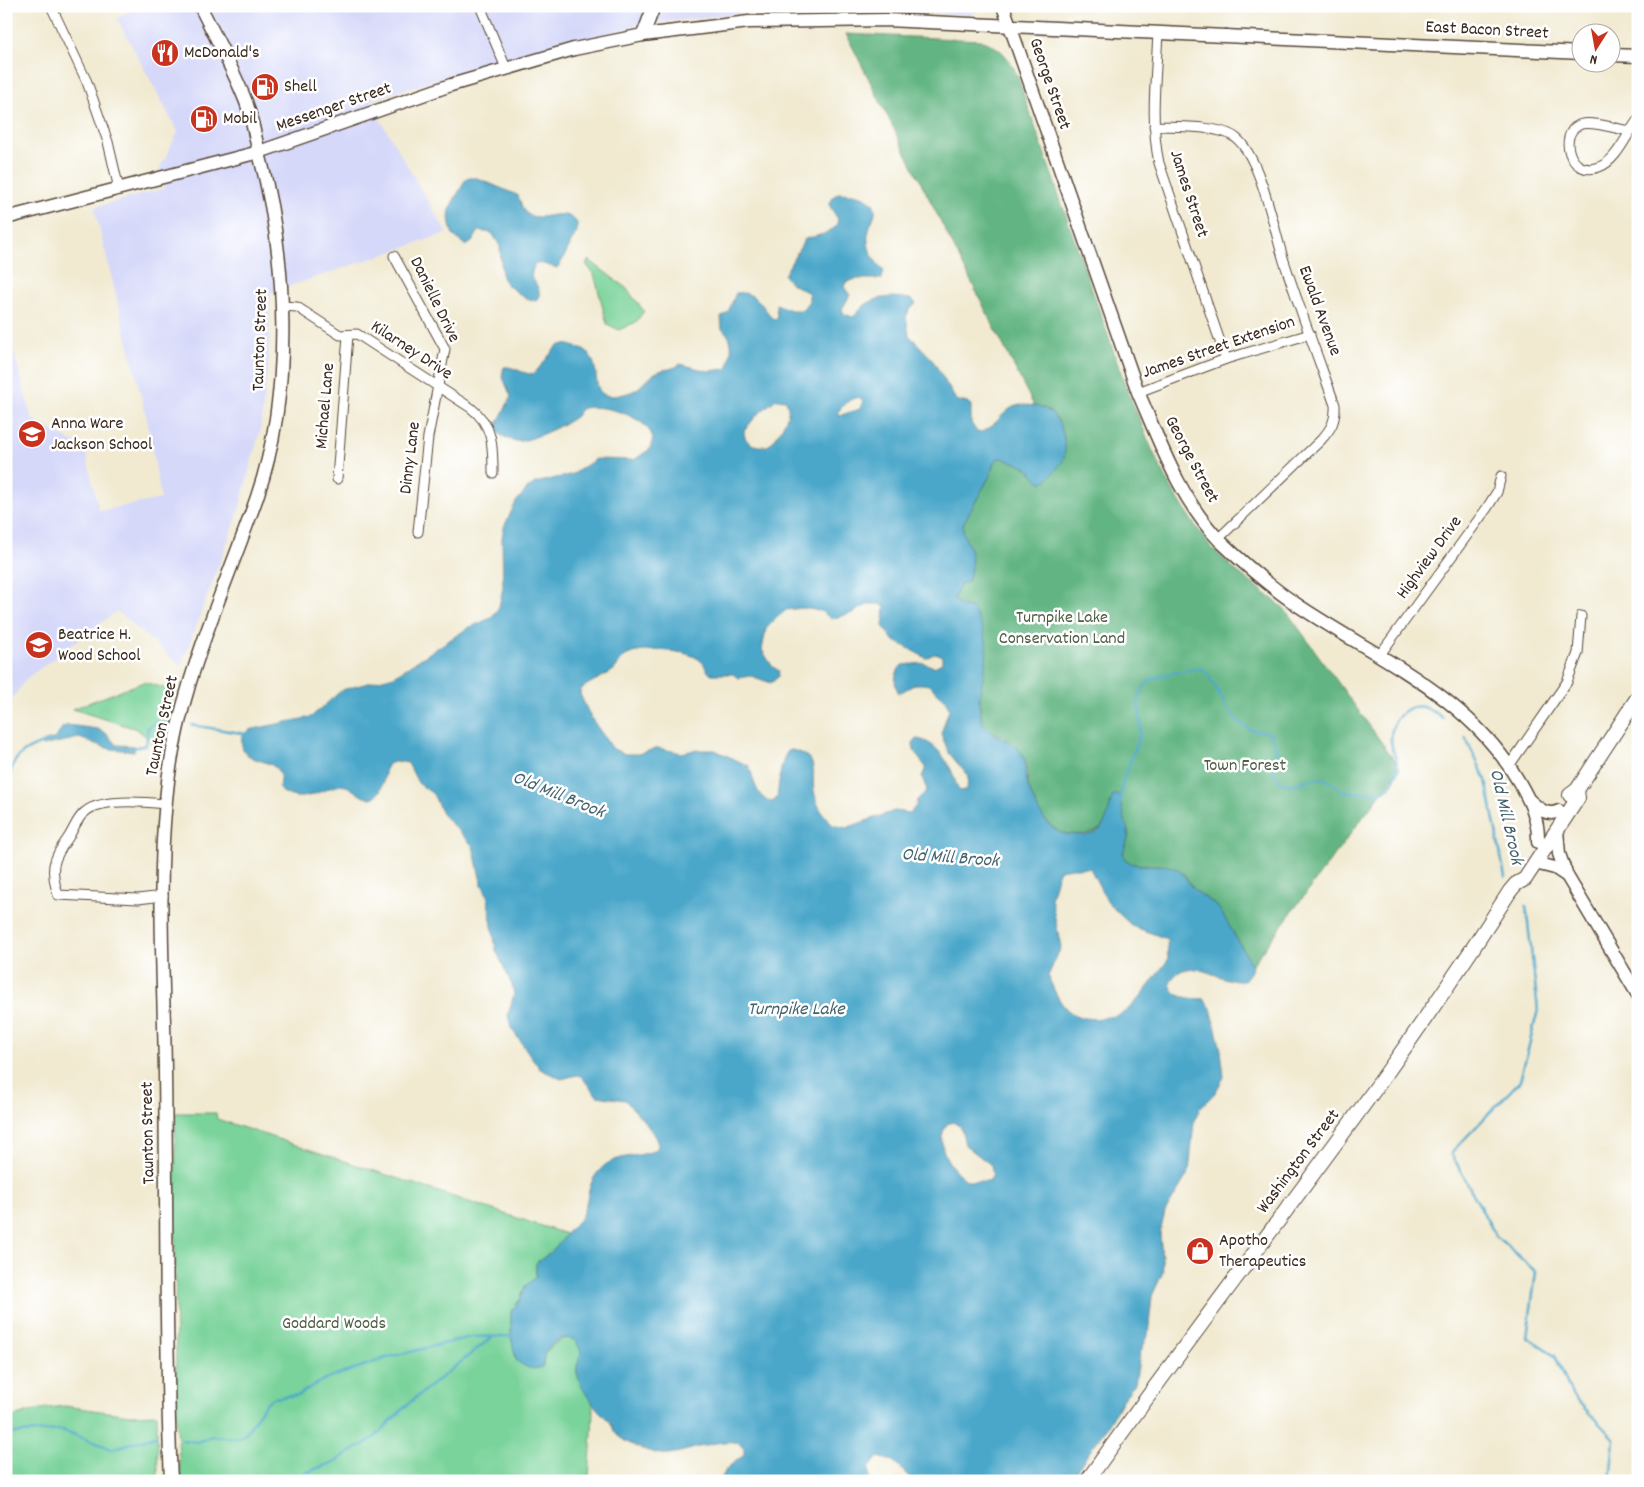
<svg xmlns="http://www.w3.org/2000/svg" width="1644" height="1487" viewBox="0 0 1644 1487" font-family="Dekko,sans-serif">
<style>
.built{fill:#d5d8f9}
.green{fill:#79d39a;stroke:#5a7e5c}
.forest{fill:#62b582;stroke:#4e7050}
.water{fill:#4ca7ca;stroke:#446874;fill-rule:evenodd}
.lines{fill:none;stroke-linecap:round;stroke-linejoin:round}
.stream{stroke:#4ca7ca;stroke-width:2.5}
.street-casing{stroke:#564739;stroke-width:11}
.secondary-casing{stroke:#564739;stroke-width:15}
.primary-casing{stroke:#564739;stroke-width:16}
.street{stroke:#fff;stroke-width:9}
.secondary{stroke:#fff;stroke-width:12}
.primary{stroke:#fff;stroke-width:14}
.labels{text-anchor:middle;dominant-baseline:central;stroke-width:5;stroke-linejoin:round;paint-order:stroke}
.street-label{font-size:18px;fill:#3b2a1e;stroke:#fff}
.poi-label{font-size:18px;fill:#3b2a1e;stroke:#fff;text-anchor:start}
.park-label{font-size:18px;fill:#4e5d43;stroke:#fff}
.water-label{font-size:19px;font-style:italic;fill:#43626b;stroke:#fff}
</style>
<rect width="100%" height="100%" fill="#fff"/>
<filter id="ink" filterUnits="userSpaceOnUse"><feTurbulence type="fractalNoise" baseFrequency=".02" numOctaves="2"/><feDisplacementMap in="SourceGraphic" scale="10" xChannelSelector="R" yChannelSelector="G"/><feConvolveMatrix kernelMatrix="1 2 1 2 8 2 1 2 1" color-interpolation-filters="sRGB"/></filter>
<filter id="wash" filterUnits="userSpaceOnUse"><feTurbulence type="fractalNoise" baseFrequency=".0096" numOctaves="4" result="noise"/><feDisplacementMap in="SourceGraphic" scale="20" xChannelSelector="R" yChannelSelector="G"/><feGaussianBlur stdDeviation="1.12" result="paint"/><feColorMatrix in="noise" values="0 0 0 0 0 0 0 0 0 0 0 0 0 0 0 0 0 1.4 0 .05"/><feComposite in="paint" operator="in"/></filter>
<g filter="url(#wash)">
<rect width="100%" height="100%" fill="#f1ead1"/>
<!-- built -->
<polygon class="built" points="141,6 984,6 970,15 849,9 750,12 640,25 476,67 371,100 381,121 447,233 270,293 269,357 260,430 237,517 181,666 117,611 26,679 6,708 6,323 32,419 85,449 99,511 161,499 147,419 94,207 165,188 160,168 178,132 117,18"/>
<!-- green -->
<g class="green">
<polygon points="589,260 626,288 644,311 636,322 619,330 607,324 594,274 586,264"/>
<polygon points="144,682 174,691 160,749 137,729 72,709"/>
<path d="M175 1113H216L217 1119 566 1234 560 1245 536 1263V1277L525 1286 520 1300 511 1311V1336L516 1360H544V1354C552 1343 578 1325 581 1351 582 1358 576 1365 577 1373 579 1383 588 1391 592 1400 595 1409 589 1467 589 1481H181L176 1415Z"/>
<polygon points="65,1406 129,1415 157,1414 158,1481 6,1481 6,1419 40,1409"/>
</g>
<!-- forest -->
<path class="forest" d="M846 34 980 40C999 45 1010 58 1017 75L1126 387 1153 452 1170 486 1192 521 1211 547 1235 570 1284 608 1400 768 1252 965 1220 910 1215 904 1194 890 1183 873 1158 865 1132 864 1124 858C1121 830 1143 839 1109 812 1103 834 1090 835 1070 834 1066 833 1063 834 1059 832 1037 817 1025 790 1027 764L1004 737 988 729 981 720 980 696 986 654V640L972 608 962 607 953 599 961 583 968 582C970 573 973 563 971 554 970 543 961 536 963 524L991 474 993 464 998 458C1003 458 1021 464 1026 467 1037 473 1030 476 1047 480L1064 457V437L1058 420 1047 409 1034 406Z"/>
<!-- water -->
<g class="water">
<path d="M468 178H477L517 195C521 200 521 208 526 213 540 225 564 204 577 223V232C569 243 567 256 557 268L540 263 534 265 531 276C535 284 544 291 536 301L525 298 507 285 502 277 500 246 492 233 479 231 472 242 466 246 453 235C446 215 449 207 460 190 463 185 463 181 468 178Z"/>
<path d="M838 193C852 194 862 193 873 203 878 213 873 217 870 226 864 243 871 259 884 270L882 279H856L846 282 844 287 850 295 842 309 844 314 853 317C858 313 860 308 865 305 879 295 898 296 913 300L916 304 910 308 906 317 909 335 932 359 956 400 971 404V423L977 432C995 433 1002 406 1021 405 1029 405 1041 406 1047 410 1061 417 1070 448 1062 462 1058 468 1050 477 1044 482H1040C1034 477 1031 470 1025 467 1020 464 1003 458 998 458L993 464 991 474 963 524C961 536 970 543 971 554 973 563 970 573 968 582L961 583 953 599 962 607 972 608C977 617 984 629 986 640 991 668 971 698 984 725 995 736 1011 740 1021 752 1027 760 1025 768 1026 777 1029 794 1044 828 1062 833 1067 835 1073 834 1077 835 1108 838 1106 815 1113 795H1119L1129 836 1123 853 1124 858C1136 871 1159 861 1174 868 1185 872 1187 883 1195 890 1203 898 1213 901 1220 910L1252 965 1251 971 1244 981C1218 984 1189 951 1170 982 1172 999 1190 998 1204 999L1211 1008 1221 1050 1224 1077 1215 1093 1200 1108 1194 1122 1189 1172 1165 1212 1160 1233 1163 1272 1152 1296 1148 1335 1140 1354 1135 1384 1122 1400 1107 1427 1069 1481H913L893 1461 878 1457 869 1468 870 1481H720L727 1468 744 1455V1449L740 1443C717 1438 692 1451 669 1454 656 1456 625 1444 616 1434 613 1431 613 1425 609 1421 596 1409 579 1389 577 1371 576 1364 580 1358 581 1352L576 1341C562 1333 552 1343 544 1354L543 1366C533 1372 524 1367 516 1360L511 1336V1311L520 1300 525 1286 536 1277V1263C553 1252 559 1243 571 1228 574 1224 579 1222 581 1217 592 1195 584 1184 604 1166 619 1153 649 1158 658 1147 659 1135 633 1109 625 1100L597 1096 581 1076 577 1075 561 1079 540 1069 511 1028 508 1015 514 994 512 985 496 950 487 895 481 882 473 846 443 815 433 794 418 783 408 763 396 761 387 765C384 774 384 791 374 797 364 802 355 789 346 786 328 781 305 810 280 790 278 785 281 780 280 775 275 755 237 767 242 736L249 730 311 717 342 690 394 676 468 628 491 618 499 607 503 587 502 538 504 527 516 502 528 488 535 483 573 474 596 459 634 460 650 449 653 438C647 416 603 404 584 408 579 409 579 413 576 416 567 424 527 443 517 441 509 440 501 436 496 431V426L511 397 502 375 504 367C515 366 523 375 534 374L557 346C565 343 570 345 579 348 613 360 575 410 631 392 640 389 647 378 655 373 663 368 672 371 680 364L708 371 727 369C732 355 735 338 722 329L721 317 728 312 736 293C756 291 762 306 773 319L777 318 776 304 791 310H802L809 301V293L790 283 784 275 805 239 824 234 836 227 838 219 829 205 834 196ZM858 397 863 400 860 409 838 416V412L847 401ZM776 399 786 400C787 405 789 408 788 413 787 420 774 444 767 446 755 447 744 444 744 431L756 416ZM869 604H880L885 607 883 626 893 640 926 658 936 653 942 656V663L934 667 924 663 902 665C894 674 893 684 899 693L916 684H923L929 685 940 695 945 699 949 709 941 734 949 753 968 776 967 789 960 791C956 787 956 782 954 777 948 760 934 740 916 739L913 743C914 755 919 758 926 767L922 777 927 790 917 800 916 806 910 813 894 811 846 828 833 825C825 817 817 807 815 795 810 779 820 763 803 754 798 751 794 750 788 750 780 763 779 783 777 798L772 802C756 799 754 779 749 766L715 750H694L682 753 658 748 638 754H625L613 749 591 718 580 694 581 689C590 682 601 678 611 672 619 667 620 657 630 654 646 648 688 649 701 661 705 664 706 670 710 674H733L738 678 751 676 771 683 778 677 779 671 772 666 762 650 766 629 779 616 786 610 802 608 821 611 832 619 852 613ZM1072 868H1090L1108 903 1132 926 1167 939 1168 960C1155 976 1143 997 1127 1010 1119 1017 1112 1016 1102 1018 1068 1022 1060 1004 1048 976L1061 947 1051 898 1059 870ZM953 1122 961 1127 965 1145 991 1165 993 1175 989 1181H968C950 1169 933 1145 947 1124Z"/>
<polygon points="68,725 98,729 107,734 116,745 135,746 134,751 110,749 79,738 42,746 42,742 56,738 62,728"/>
</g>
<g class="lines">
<!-- stream -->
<g class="stream">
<polyline points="192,725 247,734"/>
<polyline points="1465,737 1486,780 1505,877"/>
<polyline points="133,748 146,745 148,727 157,722 166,723"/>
<path d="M6 784C10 778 10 772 13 765 18 752 32 747 45 742"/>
<path d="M1120 802 1123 780 1139 738 1141 728 1138 696C1142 690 1145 684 1151 680 1158 675 1194 668 1203 669 1219 686 1224 714 1247 728 1254 732 1262 730 1270 733 1273 739 1276 745 1276 752 1275 763 1268 777 1283 783 1301 791 1316 763 1341 791L1378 794C1386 791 1393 784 1396 775 1401 761 1390 751 1391 738 1391 721 1405 704 1423 707 1431 709 1437 714 1443 718"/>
<polyline points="1526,906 1538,1010 1520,1081 1451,1153 1496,1236 1536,1272 1527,1337 1555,1355 1572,1395 1614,1439 1610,1481"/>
<polyline points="6,1434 62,1430 112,1449 156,1436"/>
<polyline points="182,1440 197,1442 212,1436 238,1438 245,1434 266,1403 273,1398 298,1395 323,1380 389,1357 471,1337 511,1336"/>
<polyline points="284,1481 334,1462 374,1438 409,1403 491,1338"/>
</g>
</g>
</g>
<g filter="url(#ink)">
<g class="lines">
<defs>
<g id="street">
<polyline points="51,6 87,82 108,142 119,189"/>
<polyline points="480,6 506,68"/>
<path d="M1158 33C1156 76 1150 121 1159 163L1226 359"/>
<path d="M1154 126C1175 127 1220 125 1236 138 1261 158 1274 230 1284 261 1300 310 1318 358 1335 405 1336 421 1331 429 1321 440L1218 539"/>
<path d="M1629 131C1618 129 1589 120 1579 125 1558 134 1569 178 1599 167 1617 161 1627 133 1638 120"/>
<polyline points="394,256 445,349 428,437 418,532"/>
<path d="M281 306 297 307 340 335 357 334 471 408C493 425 493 446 493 473"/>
<polyline points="1138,392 1226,359 1310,334"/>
<polyline points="337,479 348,335"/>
<polyline points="1379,656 1487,508 1497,492 1501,476"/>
<polyline points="1509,766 1567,682 1578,653 1581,616"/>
<path d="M163 896 138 899 58 895C50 869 52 860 68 838 74 829 77 818 85 812 100 798 146 802 165 804"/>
</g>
<g id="secondary">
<path d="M1003 6 1138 392C1160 443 1181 501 1220 541 1243 563 1267 584 1293 602 1373 657 1468 693 1519 782 1530 801 1539 819 1538 842"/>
<polyline points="643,35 654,6"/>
<polyline points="1612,55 1638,56"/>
<polyline points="6,218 259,152 451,85 574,49 643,35 749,22 886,20 1582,53"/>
<path d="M1529 800C1538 808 1547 817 1559 811"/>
<polyline points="1557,830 1559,854 1567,876 1638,995"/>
<polyline points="1535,863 1555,868 1567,876"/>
<path d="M171 1481C165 1345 167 1208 165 1072 164 982 157 890 166 800 175 693 222 597 257 497 293 392 288 259 259 153 255 136 252 118 246 102 233 69 216 38 200 6"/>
</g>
<g id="primary">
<polyline points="1570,795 1577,790 1638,697"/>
<path d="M1087 1481C1227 1283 1380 1096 1510 891L1516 884 1525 879 1578 798 1577 790"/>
</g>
</defs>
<!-- street casing -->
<use href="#street" class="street-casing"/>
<!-- secondary casing -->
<use href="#secondary" class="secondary-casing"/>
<!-- primary casing -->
<use href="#primary" class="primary-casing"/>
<!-- street -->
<use href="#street" class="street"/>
<!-- secondary -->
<use href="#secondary" class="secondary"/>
<!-- primary -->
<use href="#primary" class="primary"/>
</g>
</g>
<!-- icons -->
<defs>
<symbol id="restaurant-disc" viewBox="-11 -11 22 22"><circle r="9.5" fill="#c8321e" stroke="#fff"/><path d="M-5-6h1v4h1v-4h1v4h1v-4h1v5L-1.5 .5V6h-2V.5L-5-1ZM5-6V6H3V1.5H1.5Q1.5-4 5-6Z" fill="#fff"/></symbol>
<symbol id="fuel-disc" viewBox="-11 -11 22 22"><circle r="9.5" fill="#c8321e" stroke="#fff"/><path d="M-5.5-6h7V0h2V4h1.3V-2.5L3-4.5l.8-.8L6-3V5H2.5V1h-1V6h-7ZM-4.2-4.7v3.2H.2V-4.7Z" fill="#fff"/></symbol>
<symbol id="school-disc" viewBox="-11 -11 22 22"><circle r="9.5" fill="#c8321e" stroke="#fff"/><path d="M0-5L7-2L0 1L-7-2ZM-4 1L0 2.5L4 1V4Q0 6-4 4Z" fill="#fff"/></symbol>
<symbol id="shop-disc" viewBox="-11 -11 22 22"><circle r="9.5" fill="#c8321e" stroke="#fff"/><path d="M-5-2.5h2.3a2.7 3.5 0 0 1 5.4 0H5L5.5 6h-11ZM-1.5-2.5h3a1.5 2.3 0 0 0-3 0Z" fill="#fff"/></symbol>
</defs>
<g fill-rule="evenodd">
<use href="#restaurant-disc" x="149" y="37" width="32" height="32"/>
<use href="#fuel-disc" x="249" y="71" width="32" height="32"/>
<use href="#fuel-disc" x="188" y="103" width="32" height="32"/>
<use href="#school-disc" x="16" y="418" width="32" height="32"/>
<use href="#school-disc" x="23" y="629" width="32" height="32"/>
<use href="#shop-disc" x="1184" y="1235" width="32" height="32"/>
</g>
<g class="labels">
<!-- street labels -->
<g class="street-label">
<text transform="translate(1487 31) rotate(3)">East Bacon Street</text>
<text transform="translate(1049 84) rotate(71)">George Street</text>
<text transform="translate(334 108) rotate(-19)">Messenger Street</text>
<text transform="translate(1188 194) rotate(72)">James Street</text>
<text transform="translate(434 300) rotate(64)">Danielle Drive</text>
<text transform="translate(1319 311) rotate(70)">Ewald Avenue</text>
<text transform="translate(261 340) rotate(-88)">Taunton Street</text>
<text transform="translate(1219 348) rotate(-19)">James Street Extension</text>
<text transform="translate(411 351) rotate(33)">Kilarney Drive</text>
<text transform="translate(326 406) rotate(-85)">Michael Lane</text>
<text transform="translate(411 458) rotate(-83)">Dinny Lane</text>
<text transform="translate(1191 460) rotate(62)">George Street</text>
<text transform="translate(1430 558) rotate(-54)">Highview Drive</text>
<text transform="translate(163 726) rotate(-78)">Taunton Street</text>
<text transform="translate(149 1133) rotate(-91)">Taunton Street</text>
<text transform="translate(1299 1162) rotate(-53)">Washington Street</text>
</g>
<!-- poi labels -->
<g class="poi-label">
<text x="184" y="53">McDonald's</text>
<text x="284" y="87">Shell</text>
<text x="223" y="119">Mobil</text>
<text x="51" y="424">Anna Ware<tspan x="51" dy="21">Jackson School</tspan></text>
<text x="58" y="635">Beatrice H.<tspan x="58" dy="21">Wood School</tspan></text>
<text x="1219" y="1241">Apotho<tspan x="1219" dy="21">Therapeutics</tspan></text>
</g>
<!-- park labels -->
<g class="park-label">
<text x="1062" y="618">Turnpike Lake<tspan x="1062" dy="21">Conservation Land</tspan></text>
<text x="1245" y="766">Town Forest</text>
<text x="334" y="1324">Goddard Woods</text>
</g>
<!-- water labels -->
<g class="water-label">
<text transform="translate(558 796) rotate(22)">Old Mill Brook</text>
<text transform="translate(1505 817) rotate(77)">Old Mill Brook</text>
<text transform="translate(950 859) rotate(4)">Old Mill Brook</text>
<text x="796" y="1010">Turnpike Lake</text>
</g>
</g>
<!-- margin -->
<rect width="1644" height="1487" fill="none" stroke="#fff" stroke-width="25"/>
<!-- north arrow -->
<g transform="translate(1596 48) rotate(191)"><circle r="24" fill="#ffffff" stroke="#b1aaa5"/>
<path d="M0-4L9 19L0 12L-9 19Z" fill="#c8321e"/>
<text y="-8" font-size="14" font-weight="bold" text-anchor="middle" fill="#3b2a1e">N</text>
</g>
</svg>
